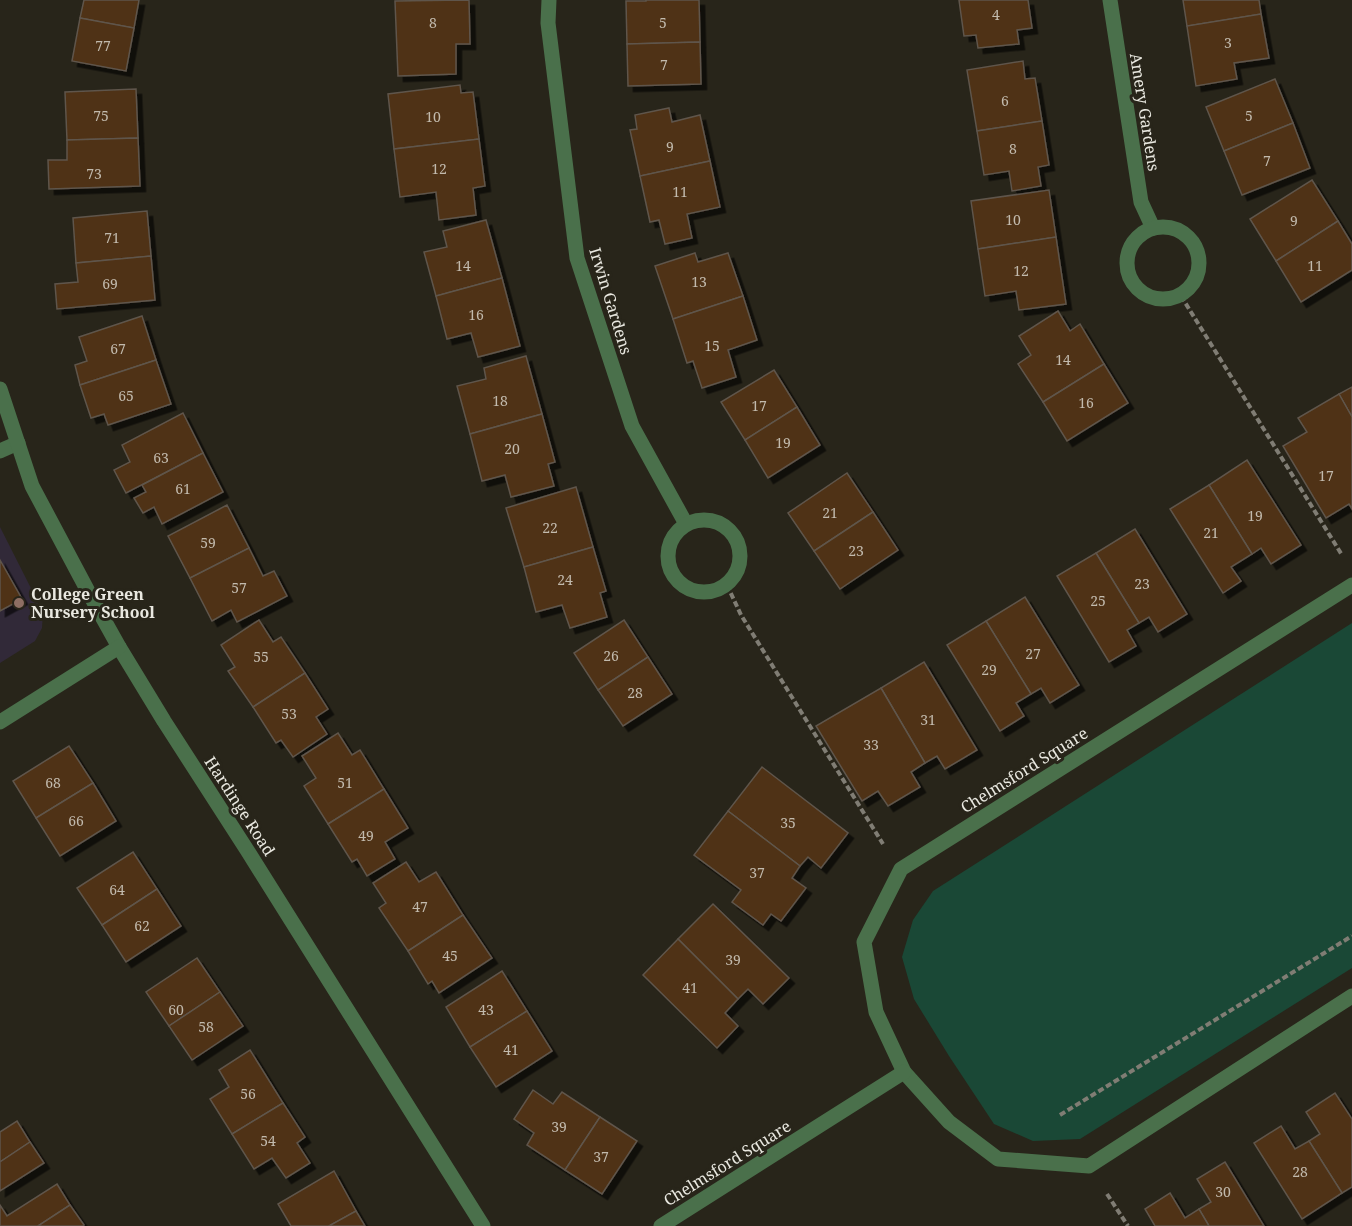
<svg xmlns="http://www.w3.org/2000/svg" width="1352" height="1226" viewBox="0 0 1352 1226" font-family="'Noto Serif',serif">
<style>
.education{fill:#312938}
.green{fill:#1a4836}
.building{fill:#4f3113;stroke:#5f554b;stroke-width:1.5;filter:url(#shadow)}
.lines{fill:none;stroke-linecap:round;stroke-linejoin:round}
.path{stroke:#807d74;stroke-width:4;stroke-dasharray:6 3;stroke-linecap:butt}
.service{stroke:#4a704b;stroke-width:15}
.minor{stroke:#4a704b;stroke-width:15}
.education-dot{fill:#8d6e63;stroke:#28251a;stroke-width:2}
.labels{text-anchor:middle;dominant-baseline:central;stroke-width:6;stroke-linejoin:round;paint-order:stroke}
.number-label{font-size:14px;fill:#c2baad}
.street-label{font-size:16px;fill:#e9e8e0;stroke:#28251a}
.poi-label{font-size:16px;font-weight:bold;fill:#e9e8e0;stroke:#28251a;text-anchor:start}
</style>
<defs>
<filter id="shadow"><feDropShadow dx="5.5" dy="5.5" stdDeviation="0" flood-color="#0009"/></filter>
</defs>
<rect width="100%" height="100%" fill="#28251a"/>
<!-- education -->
<polygon class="education" points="0,527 43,612 42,628 35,641 0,663"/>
<!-- green -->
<polygon class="green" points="1352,623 1352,968 1080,1139 1033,1141 994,1124 949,1056 914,999 902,957 913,920 933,891"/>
<!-- building -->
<g class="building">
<polygon points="84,0 139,0 134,28 80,18"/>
<polygon points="469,0 470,44 456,44 456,74 398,76 395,1"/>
<polygon points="646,0 699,0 700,42 627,44 626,1 646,1"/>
<polygon points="959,0 1028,0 1032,28 1017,30 1019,44 978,48 976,35 964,36"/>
<polygon points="1183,0 1259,0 1261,14 1187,26"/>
<polygon points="1261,14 1269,58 1234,63 1237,79 1196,86 1187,26"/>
<polygon points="80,18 134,28 126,71 72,61"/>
<polygon points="700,42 701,84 628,86 627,44"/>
<polygon points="1023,61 1025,79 1035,78 1042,121 977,131 967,70"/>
<polygon points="1275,79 1293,123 1224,151 1206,107"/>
<polygon points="460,85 461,93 473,92 479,139 394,149 388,94"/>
<polygon points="136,89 138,138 67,140 65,92"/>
<polygon points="669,108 672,122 700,115 710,161 640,176 630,130 637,129 635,115"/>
<polygon points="1042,121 1049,165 1038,167 1041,186 1012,191 1009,171 984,175 977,131"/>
<polygon points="1293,123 1310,168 1242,195 1224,151"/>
<polygon points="138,138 140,186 49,189 48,160 67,160 67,140"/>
<polygon points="479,139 485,186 473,188 476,215 439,220 436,192 400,197 394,149"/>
<polygon points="710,161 720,207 687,214 692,238 665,244 659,220 650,222 640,176"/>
<polygon points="1312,180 1338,221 1276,261 1250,219"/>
<polygon points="1049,190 1056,237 978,249 971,201"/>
<polygon points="147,211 151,256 76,263 73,218"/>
<polygon points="486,220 502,278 436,296 424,252 447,247 443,231"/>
<polygon points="1338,221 1352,244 1352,270 1301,302 1276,261"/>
<polygon points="1056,237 1066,304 1019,310 1016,291 985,296 978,249"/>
<polygon points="695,253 698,262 728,253 743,296 673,319 655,266"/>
<polygon points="151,256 155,300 57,309 55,284 78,282 76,263"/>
<polygon points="502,278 520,346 478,357 471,333 447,339 436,296"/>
<polygon points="743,296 757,340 728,350 736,377 702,388 693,361 687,363 673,319"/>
<polygon points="1058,311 1070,331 1080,324 1104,364 1043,402 1018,364 1031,355 1019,336"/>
<polygon points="142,316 156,360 80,385 75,365 87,361 79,337"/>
<polygon points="526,356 542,414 470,434 457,386 486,379 484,368"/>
<polygon points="156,360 171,404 108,425 104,414 91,418 80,385"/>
<polygon points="1104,364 1128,403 1067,441 1043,402"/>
<polygon points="774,370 797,407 745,440 721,402"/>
<polygon points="1352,387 1352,417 1339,394"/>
<polygon points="1339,394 1352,417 1352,509 1349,504 1326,518 1283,446 1307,432 1298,418"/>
<polygon points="797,407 820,445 768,478 745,440"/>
<polygon points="183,413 203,453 126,493 114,470 130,462 122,445"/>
<polygon points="542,414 555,462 548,464 554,486 511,497 505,475 482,481 470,434"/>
<polygon points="203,453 223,492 162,524 154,507 143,513 134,498 146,492 142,485"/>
<polygon points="1247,460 1301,545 1271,564 1261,548 1252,554 1209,485"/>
<polygon points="847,473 873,512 814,551 788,513"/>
<polygon points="1209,485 1252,554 1231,567 1241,581 1223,593 1170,509"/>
<polygon points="576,487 593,547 524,567 506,508"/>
<polygon points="227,505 249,548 190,578 168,536"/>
<polygon points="873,512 898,550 840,589 814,551"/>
<polygon points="1135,529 1187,614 1158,632 1149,617 1139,623 1096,553"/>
<polygon points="593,547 606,591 600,593 607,617 570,628 562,605 536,612 524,567"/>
<polygon points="249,548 263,576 274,571 287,596 237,622 231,610 212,621 190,578"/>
<polygon points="1096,553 1139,623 1127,630 1136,646 1109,662 1057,576"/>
<polygon points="0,560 22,599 0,611"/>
<polygon points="1025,597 1079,685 1050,703 1041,688 1031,694 986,621"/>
<polygon points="259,620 273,642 281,637 305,673 253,707 228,671 235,667 221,645"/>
<polygon points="624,620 648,657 598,690 574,653"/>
<polygon points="986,621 1031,694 1016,703 1024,716 1000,731 947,645"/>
<polygon points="648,657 672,694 623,726 598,690"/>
<polygon points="924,662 977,750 945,769 937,756 925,763 881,688"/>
<polygon points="305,673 328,709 316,717 327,734 293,757 281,740 276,743 253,707"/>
<polygon points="881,688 925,763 911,772 920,787 888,806 878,791 862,801 816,726"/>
<polygon points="338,733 352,755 360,750 384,789 328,824 304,786 316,778 302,756"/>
<polygon points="69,746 93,783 36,818 13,781"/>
<polygon points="762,767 848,833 821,868 808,857 800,866 728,811"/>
<polygon points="93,783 116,821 60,856 36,818"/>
<polygon points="384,789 408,828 385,842 395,859 367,876 357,859 352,862 328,824"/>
<polygon points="728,811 800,866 792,878 806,888 781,921 771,914 763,925 732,902 741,890 694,855"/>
<polygon points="133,852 157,889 102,925 77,888"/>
<polygon points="406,862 419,882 436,872 463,915 408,951 379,908 386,903 373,883"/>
<polygon points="157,889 181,926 126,962 102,925"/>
<polygon points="713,904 789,978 763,1004 748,989 738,999 678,939"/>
<polygon points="463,915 492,958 439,993 432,981 428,984 408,951"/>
<polygon points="678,939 738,999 725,1013 738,1026 717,1048 643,975"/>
<polygon points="197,958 220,992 169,1026 146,992"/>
<polygon points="502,971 527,1011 470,1047 446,1007"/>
<polygon points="220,992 243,1026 192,1060 169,1026"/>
<polygon points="527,1011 552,1051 496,1087 470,1047"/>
<polygon points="250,1050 283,1103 232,1134 210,1099 229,1087 219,1070"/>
<polygon points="533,1090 553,1104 562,1092 600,1117 565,1170 527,1145 534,1133 514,1119"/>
<polygon points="1335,1093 1352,1119 1352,1187 1342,1193 1309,1141 1320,1134 1306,1112"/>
<polygon points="283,1103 305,1137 297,1143 310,1163 286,1178 272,1158 254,1169 232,1134"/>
<polygon points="600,1117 637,1141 602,1194 565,1170"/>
<polygon points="17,1121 30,1142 0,1162 0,1132"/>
<polygon points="1281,1126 1295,1149 1309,1141 1342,1193 1302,1219 1254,1143"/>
<polygon points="30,1142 44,1163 0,1191 0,1162"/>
<polygon points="1225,1162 1264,1226 1209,1226 1199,1209 1211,1202 1197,1179"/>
<polygon points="334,1171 356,1211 329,1226 291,1226 278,1204"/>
<polygon points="57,1184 70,1205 38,1226 0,1226 0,1205 7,1216"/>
<polygon points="1170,1193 1185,1218 1199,1209 1209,1226 1155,1226 1145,1209"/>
<polygon points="70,1205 84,1225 83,1226 38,1226"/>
<polygon points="356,1211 365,1226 329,1226"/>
</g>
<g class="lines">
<!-- path -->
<g class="path">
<polyline points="1181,296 1342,555"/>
<polyline points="727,585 741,615 883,844"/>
<polyline points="1060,1115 1352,936"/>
<polyline points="1107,1194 1128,1226"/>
</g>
<!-- service -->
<polyline class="service" points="0,451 18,443"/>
<!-- minor -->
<g class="minor">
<polyline points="549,0 548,23 577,258 632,426 686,524"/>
<polyline points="1110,0 1141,202 1153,228"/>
<circle cx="1163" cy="263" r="36"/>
<polyline points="0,389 32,486 90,595 119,647 164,721 247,850 483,1226"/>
<circle cx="704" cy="556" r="36"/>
<polyline points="1352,585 901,869 864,942 876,1012 904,1072 949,1122 998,1159 1089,1166 1352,996"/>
<polyline points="0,722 119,647"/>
<polyline points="661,1226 904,1072"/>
</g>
</g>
<!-- markers -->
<circle class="education-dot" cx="19" cy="603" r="6"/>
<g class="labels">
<!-- number labels -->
<g class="number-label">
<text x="996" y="14">4</text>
<text x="433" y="22">8</text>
<text x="663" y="22">5</text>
<text x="1228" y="42">3</text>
<text x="103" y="45">77</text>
<text x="664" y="64">7</text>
<text x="1005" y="100">6</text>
<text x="101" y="115">75</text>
<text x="1249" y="115">5</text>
<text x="433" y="116">10</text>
<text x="670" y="146">9</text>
<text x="1013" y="148">8</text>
<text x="1267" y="160">7</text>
<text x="439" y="168">12</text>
<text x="94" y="173">73</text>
<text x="680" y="191">11</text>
<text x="1013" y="219">10</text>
<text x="1294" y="220">9</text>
<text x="112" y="237">71</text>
<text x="463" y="265">14</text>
<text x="1315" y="265">11</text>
<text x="1021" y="270">12</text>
<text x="699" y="281">13</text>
<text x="110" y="283">69</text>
<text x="476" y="314">16</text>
<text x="712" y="345">15</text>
<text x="118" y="348">67</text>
<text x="1063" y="359">14</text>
<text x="126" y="395">65</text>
<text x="500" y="400">18</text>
<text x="1086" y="402">16</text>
<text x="759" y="405">17</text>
<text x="783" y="442">19</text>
<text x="512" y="448">20</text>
<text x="161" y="457">63</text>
<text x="1326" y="475">17</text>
<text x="183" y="488">61</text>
<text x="830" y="512">21</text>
<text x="1255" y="515">19</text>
<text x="550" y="527">22</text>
<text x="1211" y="532">21</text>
<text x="208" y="542">59</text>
<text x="856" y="550">23</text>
<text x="565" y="579">24</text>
<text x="1142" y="583">23</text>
<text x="239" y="587">57</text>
<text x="1098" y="600">25</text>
<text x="1033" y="653">27</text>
<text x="611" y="655">26</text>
<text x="261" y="656">55</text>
<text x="989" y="669">29</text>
<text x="635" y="692">28</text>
<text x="289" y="713">53</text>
<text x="928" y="719">31</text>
<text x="871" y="744">33</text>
<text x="53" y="782">68</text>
<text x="345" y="782">51</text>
<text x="76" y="820">66</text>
<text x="788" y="822">35</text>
<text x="366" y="835">49</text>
<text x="757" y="872">37</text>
<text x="117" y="889">64</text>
<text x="420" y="906">47</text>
<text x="142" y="925">62</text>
<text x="450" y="955">45</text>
<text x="733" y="959">39</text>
<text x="690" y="987">41</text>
<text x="176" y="1009">60</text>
<text x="486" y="1009">43</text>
<text x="206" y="1026">58</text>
<text x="511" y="1049">41</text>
<text x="248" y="1093">56</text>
<text x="559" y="1126">39</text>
<text x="268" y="1140">54</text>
<text x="601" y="1156">37</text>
<text x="1300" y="1171">28</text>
<text x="1223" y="1191">30</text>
</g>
<!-- street labels -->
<g class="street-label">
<text transform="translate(1145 112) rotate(81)">Amery Gardens</text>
<text transform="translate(611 301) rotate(73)">Irwin Gardens</text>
<text transform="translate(1024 770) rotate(-32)">Chelmsford Square</text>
<text transform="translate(240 806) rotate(57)">Hardinge Road</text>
<text transform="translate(727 1163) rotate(-32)">Chelmsford Square</text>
</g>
<!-- poi labels -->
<g class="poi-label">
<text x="31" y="594">College Green<tspan x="31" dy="18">Nursery School</tspan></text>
</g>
</g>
</svg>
